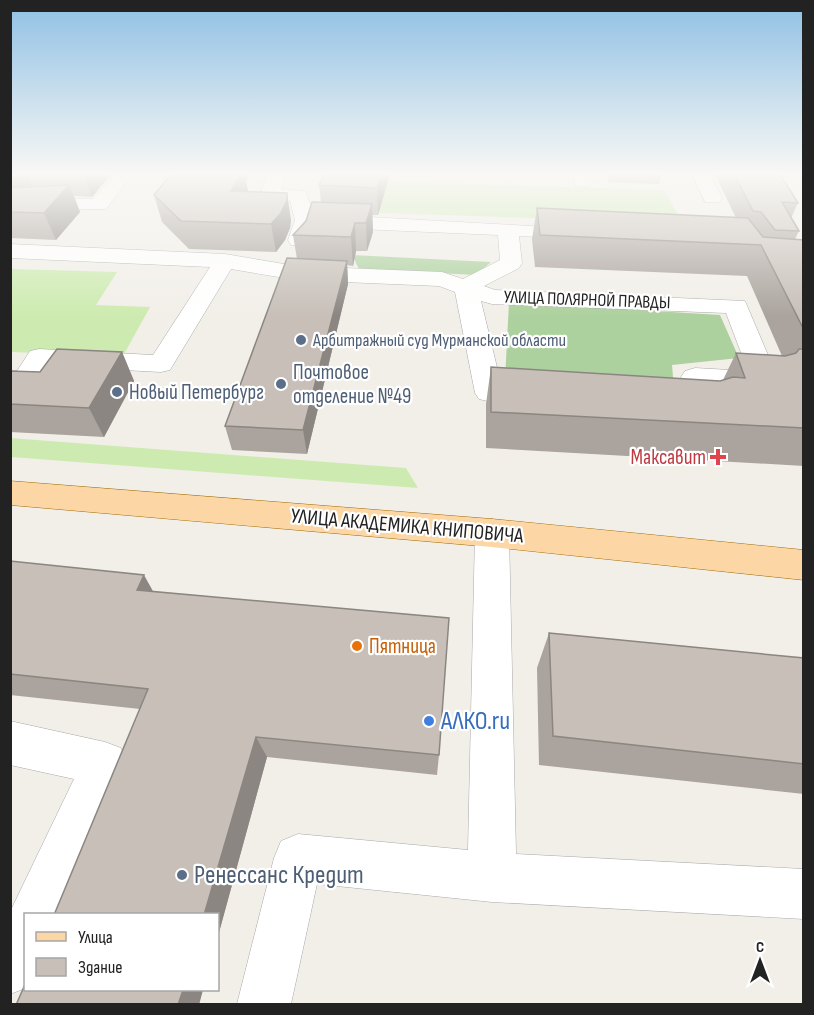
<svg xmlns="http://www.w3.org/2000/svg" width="814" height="1015" viewBox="0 0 814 1015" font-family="'Sofia Sans Condensed',sans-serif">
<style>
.grass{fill:#cdebb0}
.forest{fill:#add19e}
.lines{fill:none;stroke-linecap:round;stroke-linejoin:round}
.minor-casing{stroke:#a9a9a9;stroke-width:1}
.major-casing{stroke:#a06b00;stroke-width:1}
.minor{fill:#fff;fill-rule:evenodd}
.major{fill:#fcd6a4;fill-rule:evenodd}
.wall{fill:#aba49e}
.shaded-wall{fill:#8b8681}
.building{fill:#c7bfb8;stroke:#8b8681;stroke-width:1.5}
.service-dot{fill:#5c6f8a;stroke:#fff;stroke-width:2}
.health-dot{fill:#e0444e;stroke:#fff;stroke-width:2}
.food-dot{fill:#e8710a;stroke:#fff;stroke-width:2}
.shop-dot{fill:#3f7fe0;stroke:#fff;stroke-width:2}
.labels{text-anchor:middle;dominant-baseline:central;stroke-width:4.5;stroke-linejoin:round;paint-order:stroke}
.far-street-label{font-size:18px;fill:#222;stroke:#fff}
.far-service-label{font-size:18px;fill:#4e5e75;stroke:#fff;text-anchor:start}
.service-label{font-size:21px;fill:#4e5e75;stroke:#fff;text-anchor:start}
.health-label{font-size:21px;fill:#be3a42;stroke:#fff;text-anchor:end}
.street-label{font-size:21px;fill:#222;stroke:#fff}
.food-label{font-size:21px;fill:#c56008;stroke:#fff;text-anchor:start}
.near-shop-label{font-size:26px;fill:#366cbe;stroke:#fff;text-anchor:start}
.near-service-label{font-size:26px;fill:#4e5e75;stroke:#fff;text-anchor:start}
</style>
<rect width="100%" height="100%" fill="#f2efe9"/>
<!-- grass -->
<g class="grass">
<polygon points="340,180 664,190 683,223 323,211"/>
<polygon points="11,269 117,272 96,305 150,307 123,356 11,352"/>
<polygon points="10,438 406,468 418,488 11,457"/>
</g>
<!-- forest -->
<g class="forest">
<polygon points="352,255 491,262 476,275 359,269"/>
<polygon points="509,302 720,315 739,358 672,365 674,389 505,380"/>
</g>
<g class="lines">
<defs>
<g id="minor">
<polygon points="115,174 133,174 106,209 33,210 26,208 23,204 26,200 33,198 93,199"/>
<path d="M268 174H286L281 189 305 191 314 214 585 229 589 233 585 237 578 239 519 236 522 263 519 268 484 286 495 290 745 301 779 381 775 387 765 390 712 387 717 406 713 413C700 416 689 415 676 412L672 405 676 398 686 396 681 377 685 371 695 368 748 371 726 313 492 304 481 301 501 384 540 389 544 395 540 401C522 406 497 404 479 399L475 393 455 292 439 286 296 280 231 269 170 370 161 372 47 366 35 387 25 390 10 388V370L17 371 30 351 39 349 153 355 210 267 10 258V244L225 254 296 266 442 272 463 279 500 260 498 235 313 227 307 245 299 246 291 245 288 240 295 220 290 201 263 198 260 194Z"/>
<polygon points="573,174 591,174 592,182 590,186 576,186"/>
<polygon points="692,174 710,174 722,198 719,202 705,202"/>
<polygon points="492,519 504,523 509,533 516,854 804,869 804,919 492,902 317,884 291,1004 237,1004 274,858 281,841 298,834 468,850 475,533 480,523"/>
<polygon points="10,721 105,742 121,748 127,764 61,914 26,914 26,988 10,994 10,912 74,779 10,765"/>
</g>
<polygon id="major" points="10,481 492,519 804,550 804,580 492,547 10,505"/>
</defs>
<!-- minor casing -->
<use href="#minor" class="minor-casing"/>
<!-- major casing -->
<use href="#major" class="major-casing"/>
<!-- minor -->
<use href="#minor" class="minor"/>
<!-- major -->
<use href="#major" class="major"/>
</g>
<!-- wall -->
<g class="wall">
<polygon points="10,174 111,174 92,197 74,196 80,212 56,240 10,238"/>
<polygon points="390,174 378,215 372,215 373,232 367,251 356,251 353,266 347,265 348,284 307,454 232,450 225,426 297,259 293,235 321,202 319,185"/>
<polygon points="607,174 662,174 659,184 608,182"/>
<polygon points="715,174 780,174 798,203 791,218 799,231 795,239 804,240 804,466 486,448 486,404 491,367 720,381 723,380 736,353 782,356 747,276 535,267 532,239 537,208 736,218"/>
<polygon points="246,181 248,192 291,220 290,228 285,240 276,252 189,249 162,222 154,195"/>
<polygon points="122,352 134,381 104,437 10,432 10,371 40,372"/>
<polygon points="10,561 153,591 439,755 437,775 267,757 218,936 218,915 140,709 10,695"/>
<polygon points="549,633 804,658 804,794 539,765 537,668"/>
</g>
<!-- shaded-wall -->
<g class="shaded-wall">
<polygon points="10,174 27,174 37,196 10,193"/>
<polygon points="83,174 111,174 92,197"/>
<polygon points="234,174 250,174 246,181 249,196 231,191"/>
<polygon points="382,174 390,174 378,215 377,188"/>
<polygon points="69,185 80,212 56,240 44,213"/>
<polygon points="287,193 291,220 290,228 285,240 276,252 271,224"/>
<polygon points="372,204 373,232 367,251 366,223"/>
<polygon points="355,223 356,251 353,266 351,237"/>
<polygon points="347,261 348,284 307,454 303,430"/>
<polygon points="122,352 134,381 104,437 89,408"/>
<polygon points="144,575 159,602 137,590"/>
<polygon points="256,737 267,757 218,936 218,915 204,915"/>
<polygon points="183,990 203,990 199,1005 178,1005"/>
</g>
<!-- building -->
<g class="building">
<polygon points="171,174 241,174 231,191 287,193 287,200 281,213 271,224 181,221 154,195"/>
<polygon points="325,174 382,174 377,188 319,185"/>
<polygon points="734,174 780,174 798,203 782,202 799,231 775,230 761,212 753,211"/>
<polygon points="69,185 44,213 10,212 10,188"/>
<polygon points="312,202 372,204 366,223 355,223 351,237 293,235 306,221"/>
<polygon points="537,208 748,218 763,237 804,240 804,330 761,245 540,235"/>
<polygon points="287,258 347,261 303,430 225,426"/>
<polygon points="57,349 122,352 89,408 10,404 10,371 40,372"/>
<polygon points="799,349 804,349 804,428 491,412 491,367 720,381 733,377 745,378 736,353 785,356 796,353"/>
<polygon points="10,561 144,575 137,590 449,618 439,755 256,737 204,915 54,915 148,689 10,674"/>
<polygon points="549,633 804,658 804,764 553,736"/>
<polygon points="26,982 26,990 183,990 178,1005 16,1005"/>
</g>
<!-- sky -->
<linearGradient id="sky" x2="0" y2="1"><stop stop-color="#8fc0e4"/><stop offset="0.55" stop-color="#f9f8f5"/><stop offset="1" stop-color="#f9f8f5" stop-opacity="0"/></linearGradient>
<rect width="814" height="316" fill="url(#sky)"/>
<!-- markers -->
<g class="service-dot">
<circle cx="301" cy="340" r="6"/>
<circle cx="281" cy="384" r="6"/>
<circle cx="117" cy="392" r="6"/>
<circle cx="182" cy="875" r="6"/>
</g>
<path class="health-dot" d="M715 448h6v6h6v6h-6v6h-6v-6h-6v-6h6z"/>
<circle class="food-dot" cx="357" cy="646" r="6"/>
<circle class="shop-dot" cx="429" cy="721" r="6"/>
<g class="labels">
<!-- far-street labels -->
<g class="far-street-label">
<text transform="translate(587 300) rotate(2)">УЛИЦА ПОЛЯРНОЙ ПРАВДЫ</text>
</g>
<!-- far-service labels -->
<g class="far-service-label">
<text x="313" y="340">Арбитражный суд Мурманской области</text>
</g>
<!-- service labels -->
<g class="service-label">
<text x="293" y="372">Почтовое<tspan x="293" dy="24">отделение №49</tspan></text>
<text x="129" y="392">Новый Петербург</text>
</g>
<!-- health labels -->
<g class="health-label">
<text x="706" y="457">Максавит</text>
</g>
<!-- street labels -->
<g class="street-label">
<text transform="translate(407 526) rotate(5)">УЛИЦА АКАДЕМИКА КНИПОВИЧА</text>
</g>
<!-- food labels -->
<g class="food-label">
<text x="369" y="646">Пятница</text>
</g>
<!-- near-shop labels -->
<g class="near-shop-label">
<text x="441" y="721">АЛКО.ru</text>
</g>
<!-- near-service labels -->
<g class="near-service-label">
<text x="194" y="875">Ренессанс Кредит</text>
</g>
</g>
<!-- border -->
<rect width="814" height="1015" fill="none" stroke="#222222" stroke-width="24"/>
<!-- legend -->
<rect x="24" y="913" width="195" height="78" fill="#ffffff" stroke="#a7a7a7" stroke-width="1.5"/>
<rect x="36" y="932" width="30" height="9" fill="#fcd6a4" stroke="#a7a7a7" stroke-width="1.5"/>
<text x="78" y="943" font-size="18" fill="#222222">Улица</text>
<rect x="36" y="958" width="30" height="18" fill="#c7bfb8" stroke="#a7a7a7" stroke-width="1.5"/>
<text x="78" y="973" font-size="18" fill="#222222">Здание</text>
<!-- north arrow -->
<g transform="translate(760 961)" stroke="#ffffff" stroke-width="4.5" paint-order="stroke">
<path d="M0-4.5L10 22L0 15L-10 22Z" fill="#222222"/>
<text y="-9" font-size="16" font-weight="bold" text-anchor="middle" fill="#222222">С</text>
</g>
</svg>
